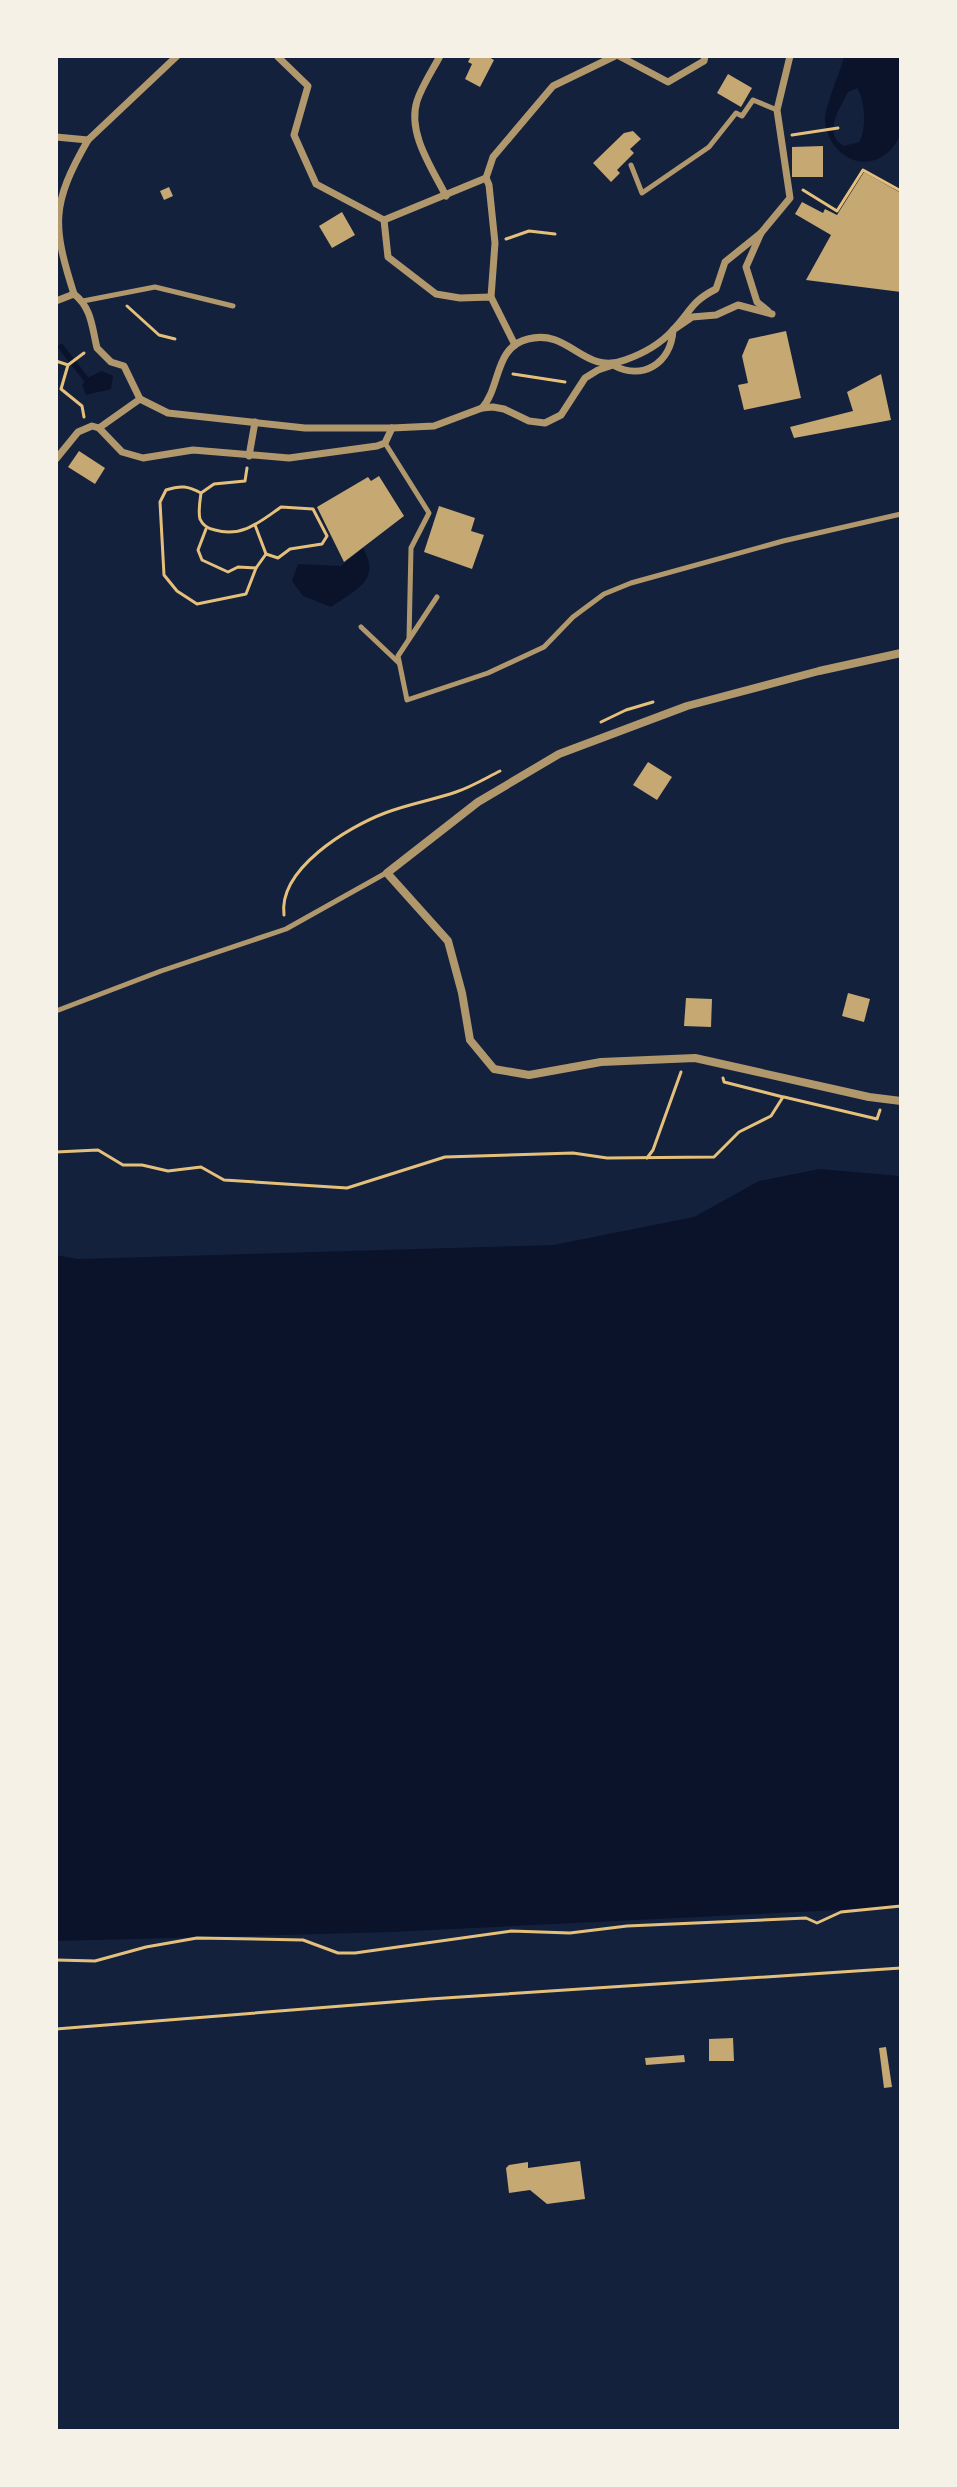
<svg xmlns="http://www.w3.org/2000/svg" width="957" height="2487" viewBox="0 0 957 2487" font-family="'Nunito Sans',sans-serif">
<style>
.water{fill:#0b132b;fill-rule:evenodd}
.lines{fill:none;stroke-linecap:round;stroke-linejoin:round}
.stream{stroke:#0b132b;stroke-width:6}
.building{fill:#c6a872}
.path{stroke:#e5c07b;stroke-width:3}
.service{stroke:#b1986c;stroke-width:5}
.pedestrian{stroke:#b1986c;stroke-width:7}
.minor{stroke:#b1986c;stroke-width:8}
</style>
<rect width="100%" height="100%" fill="#14213d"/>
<!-- water -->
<g class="water">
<path d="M844 56H901V133C883 178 831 167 825 121 823 110 841 71 844 56ZM857 88C865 100 867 130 859 142L844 146C822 134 840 108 848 92Z"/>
<polygon points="102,371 113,376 111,389 86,395 82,385 89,377"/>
<path d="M363 548C382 581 355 590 331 607L303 596 292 581 298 564 341 566Z"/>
<polygon points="819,1169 901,1176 901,1907 392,1932 56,1941 56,1255 78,1259 553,1245 694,1217 759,1181"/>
</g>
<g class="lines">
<!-- stream -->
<polyline class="stream" points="61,347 86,379"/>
</g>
<!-- building -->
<g class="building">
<polygon points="471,56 487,56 494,60 480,87 465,79 472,64 468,62"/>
<polygon points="728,74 752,88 741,107 717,93"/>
<polygon points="633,131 641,139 630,149 634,153 617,170 620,173 611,182 593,163 624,133"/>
<polygon points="823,146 823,177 792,177 792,147"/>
<polygon points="864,172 901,193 901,292 806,280 831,235 795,214 802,202 823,213 825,209 837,215"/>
<polygon points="169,187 173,196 164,200 160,191"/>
<polygon points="342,212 355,235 332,248 319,226"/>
<polygon points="786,331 801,398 744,410 738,385 748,383 742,356 749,339"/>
<polygon points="881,374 891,420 794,438 790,427 853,411 847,392"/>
<polygon points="79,451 105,468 95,484 68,467"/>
<polygon points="379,476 404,516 344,562 317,507 368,477 371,481"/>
<polygon points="439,506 475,518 471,531 484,535 472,569 424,552"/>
<polygon points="648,762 672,777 657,800 633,785"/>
<polygon points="848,993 870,999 864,1022 842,1016"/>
<polygon points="686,998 712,999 711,1027 684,1026"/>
<polygon points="733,2038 734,2061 709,2061 709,2039"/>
<polygon points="886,2047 892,2087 884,2088 879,2048"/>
<polygon points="684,2055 685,2062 646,2065 645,2058"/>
<polygon points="580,2161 585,2199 547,2204 530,2190 509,2193 506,2168 509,2165 528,2162 528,2168"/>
</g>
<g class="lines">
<!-- path -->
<g class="path">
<polyline points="792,135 838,128"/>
<polyline points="803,190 837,211 863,170 901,191"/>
<polyline points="506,239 529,231 555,234"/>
<polyline points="127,306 159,335 175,339"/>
<polyline points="56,361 68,365 61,389 82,406 84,417"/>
<polyline points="68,365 84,353"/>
<polyline points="513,374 565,382"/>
<path d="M247 468 245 481 214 484 201 493C200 500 198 512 200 519 203 526 209 529 215 530 242 538 261 521 281 507L313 509 327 536 322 544 290 549 278 558 266 554 255 525"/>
<path d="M201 493C188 486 181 485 166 490L160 502 164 575 177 591 197 604 246 594 256 568"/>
<polyline points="206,529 198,550 202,560 228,572 238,567 256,568 266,554"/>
<polyline points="601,722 626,710 653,702"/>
<path d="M284 915C278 869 348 827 385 813 408 804 433 800 456 792 471 787 486 778 500 771"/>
<polyline points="784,1097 877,1119 880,1110"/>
<polyline points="56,1152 98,1150 123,1165 142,1165 168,1171 201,1167 224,1180 347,1188 445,1157 573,1153 607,1158 714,1157 739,1132 771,1116 783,1097 724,1082 723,1078"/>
<polyline points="647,1158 653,1150 681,1072"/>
<polyline points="56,1960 95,1961 146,1947 197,1938 303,1940 338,1953 355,1953 511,1931 570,1933 627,1926 806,1918 817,1923 841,1912 901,1906"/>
<polyline points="56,2029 430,1999 901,1968"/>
</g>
<!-- service -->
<g class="service">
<polyline points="631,165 642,193 709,147 736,113 742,116 753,100 777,110"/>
<polyline points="83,301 155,287 233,306"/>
<polyline points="385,443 429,513 411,548 409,639"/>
<polyline points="437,597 398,656 407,700 488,673 544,647 573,617 604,594 631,583 783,541 901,514"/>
<polyline points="361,627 399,663"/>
<polyline points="56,1011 161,971 286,929 386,873"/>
</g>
<!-- pedestrian -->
<g class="pedestrian">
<polyline points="277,56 308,86 294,135 316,184 384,220 388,257 436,294 460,298 491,297 515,345"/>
<path d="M440 56C432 71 422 86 417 101 407 133 432 168 446 196"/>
<polyline points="619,56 668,82 704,61 705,56"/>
<polyline points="56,137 88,140 177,56"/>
<polyline points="384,220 486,178"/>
<polyline points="761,233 790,198 777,110 790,56"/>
<path d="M74 294C52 225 51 204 88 140"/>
<polyline points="491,297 495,243 489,185 486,178 493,157 553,86 615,56"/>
<path d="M56 301 74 294C92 308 92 328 97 348L111 362 124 366 140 399 168 413 305 428H392L434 426 482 408 493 407 504 409 529 421 545 423 561 415 585 378 598 370 613 365C642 381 671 364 673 330L692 317 716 315 738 305 772 314"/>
<path d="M482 408C501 387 494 347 528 339 570 328 583 376 625 360 642 354 660 344 672 331 691 312 690 302 716 289L725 262 761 233 746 267 757 302 768 311"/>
<polyline points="99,428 140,399"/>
<polyline points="249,456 255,422"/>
<polyline points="56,459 78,432 92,426 99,428 122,452 143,458 193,450 289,458 377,446 385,443 392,428"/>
</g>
<!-- minor -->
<polyline class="minor" points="901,653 819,671 687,706 559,754 478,802 387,873 448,941 462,993 470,1040 494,1069 529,1075 601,1062 695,1058 869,1097 901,1101"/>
</g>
<!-- border -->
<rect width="957" height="2487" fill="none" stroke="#f6f1e7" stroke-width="116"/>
</svg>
